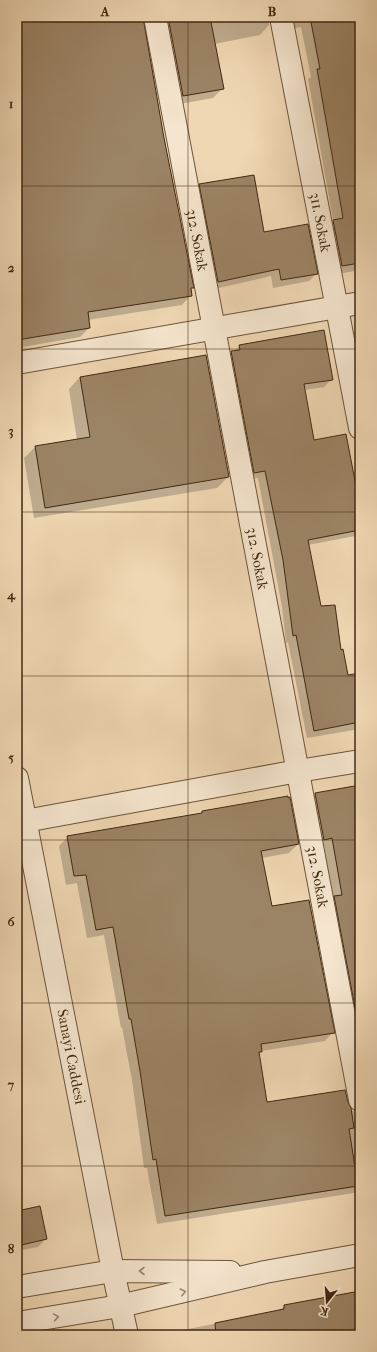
<svg xmlns="http://www.w3.org/2000/svg" width="377" height="1352" viewBox="0 0 377 1352" font-family="'IM FELL French Canon',serif">
<style>
.shadow{fill:#0003}
.building{fill:#9b8365;stroke:#412911}
.lines{fill:none;stroke-linecap:round;stroke-linejoin:round}
.minor-casing{stroke:#6c543a;stroke-width:24}
.minor{stroke:#f5e5ce;stroke-width:22}
.oneway{stroke:#9b8770}
.grid{fill:none;stroke:#412911;stroke-width:1;stroke-opacity:0.55}
.labels{text-anchor:middle;dominant-baseline:central;stroke-width:3;stroke-linejoin:round;paint-order:stroke}
.street-label{font-size:15px;fill:#412911;stroke:#f5e5ce}
.neatline{fill:none;stroke:#412911;stroke-width:1.5}
.grid-label{font-size:13px;text-anchor:middle;font-weight:bold;fill:#412911}
</style>
<rect width="100%" height="100%" fill="#efd7b3"/>
<filter id="stains"><feTurbulence type="fractalNoise" baseFrequency=".005" numOctaves="4"/><feColorMatrix values="0 0 0 0 .2 0 0 0 0 .09 0 0 0 0 .02 0 0 0 .5 -.17"/></filter>
<radialGradient id="worn" r=".72"><stop offset=".6" stop-color="#630" stop-opacity="0"/><stop offset="1" stop-color="#630" stop-opacity=".3"/></radialGradient>
<!-- shadow -->
<g class="shadow">
<polygon points="17,17 142,17 163,138 192,287 190,290 191,295 182,305 88,320 89,328 80,337 17,348"/>
<polygon points="154,17 268,17 269,25 260,35 214,44 222,89 213,98 174,105"/>
<polygon points="279,17 360,17 360,270 332,275 324,230 333,220 308,79 311,77 301,27 285,30"/>
<polygon points="200,185 263,233 317,273 309,281 273,288 271,276 210,290 192,193"/>
<polygon points="240,346 332,379 324,387 304,390 313,441 357,498 360,497 360,535 308,545 320,608 340,651 347,676 360,674 360,729 307,738 288,642 286,643 282,607 258,478 247,480 224,360"/>
<polygon points="80,377 228,477 217,488 34,518 24,458 35,447 77,440 69,389"/>
<polygon points="360,786 360,1064 324,847 315,848 306,803 315,794"/>
<polygon points="202,812 298,844 289,853 262,858 271,907 333,1032 325,1041 261,1051 258,1054 266,1103 350,1109 356,1113 360,1113 360,1192 157,1224 147,1168 144,1168 132,1080 122,1027 121,1028 104,935 87,938 77,883 66,885 59,846 68,837 200,814"/>
<polygon points="17,1212 46,1239 38,1247 17,1251"/>
<polygon points="360,1292 360,1335 178,1335 183,1330 280,1311 284,1306"/>
</g>
<!-- building -->
<g class="building">
<polygon points="17,17 143,17 164,138 194,288 191,288 192,296 88,312 90,328 17,340"/>
<polygon points="168,17 210,17 224,89 183,96"/>
<polygon points="310,17 360,17 360,263 342,266 333,220 343,218 317,69 320,69"/>
<polygon points="254,175 264,232 308,224 318,274 281,280 279,269 218,282 199,184"/>
<polygon points="324,330 333,380 304,384 314,440 346,434 360,507 360,530 308,540 321,606 335,605 341,650 343,649 348,675 360,673 360,722 314,731 296,635 293,636 283,560 265,471 254,473 231,351 240,350 239,345"/>
<polygon points="206,355 229,477 45,508 35,446 90,437 80,377"/>
<polygon points="360,785 360,1028 359,1029 334,896 342,895 332,838 324,840 315,793"/>
<polygon points="288,796 288,798 290,797 299,844 261,851 272,906 309,900 335,1033 261,1044 262,1052 259,1052 267,1102 345,1090 348,1102 351,1108 354,1128 349,1129 358,1186 165,1216 156,1159 153,1160 140,1071 131,1019 129,1019 113,927 96,930 86,875 74,876 67,836 202,813 202,811"/>
<polygon points="40,1206 47,1239 17,1246 17,1211"/>
<polygon points="360,1291 360,1335 216,1335 215,1323 284,1309 284,1305"/>
</g>
<g class="lines">
<defs>
<g id="minor">
<path id="s1" d="M155 17 360 1100"/>
<path id="s2" d="M281 17 360 428"/>
<polyline points="17,363 360,303"/>
<path id="s3" d="M17 778 113 1271 127 1335"/>
<polyline points="25,821 298,771 360,761"/>
<polyline points="17,1287 113,1271 230,1272"/>
<polyline points="17,1323 120,1306 265,1272 360,1255"/>
</g>
</defs>
<!-- minor casing -->
<use href="#minor" class="minor-casing"/>
<!-- minor -->
<use href="#minor" class="minor"/>
</g>
<!-- one-way arrows -->
<defs><path id="oneway-chevron" d="M-2-3.5L2.5 0L-2 3.5" fill="none" stroke-width="1.6" stroke-linecap="round" stroke-linejoin="round"/></defs>
<g class="oneway">
<use href="#oneway-chevron" transform="translate(142 1271) rotate(-180)"/>
<use href="#oneway-chevron" transform="translate(183 1292) rotate(-13)"/>
<use href="#oneway-chevron" transform="translate(56 1317) rotate(-9)"/>
</g>
<!-- grid -->
<path class="grid" d="M188 17V1335M17 186H360M17 349H360M17 512H360M17 676H360M17 840H360M17 1003H360M17 1166H360"/>
<g class="labels">
<!-- street labels -->
<g class="street-label">
<text stroke="none"><textPath href="#s2" startOffset="209">311. Sokak</textPath></text>
<text stroke="none"><textPath href="#s1" startOffset="227">312. Sokak</textPath></text>
<text stroke="none"><textPath href="#s1" startOffset="551">312. Sokak</textPath></text>
<text stroke="none"><textPath href="#s1" startOffset="875">312. Sokak</textPath></text>
<text stroke="none"><textPath href="#s3" startOffset="284">Sanayi Caddesi</textPath></text>
</g>
</g>
<!-- margin -->
<rect width="377" height="1352" fill="none" stroke="#efd7b3" stroke-width="44"/>
<!-- north arrow -->
<g transform="translate(327 1302) rotate(197)" stroke="#f5e5ce" stroke-width="3" paint-order="stroke">
<path d="M0-3L7 15L0 10L-7 15Z" fill="#412911"/>
<text y="-6" font-size="11" font-weight="bold" text-anchor="middle" fill="#412911">K</text>
</g>
<rect x="22" y="22" width="333" height="1308" class="neatline"/>
<g class="grid-label">
<text x="105" y="16">A</text>
<text x="272" y="16">B</text>
<text x="11" y="108">1</text>
<text x="11" y="272">2</text>
<text x="11" y="435">3</text>
<text x="11" y="599">4</text>
<text x="11" y="762">5</text>
<text x="11" y="926">6</text>
<text x="11" y="1089">7</text>
<text x="11" y="1253">8</text>
</g>
<rect width="100%" height="100%" filter="url(#stains)"/>
<rect width="100%" height="100%" fill="url(#worn)"/>
</svg>
